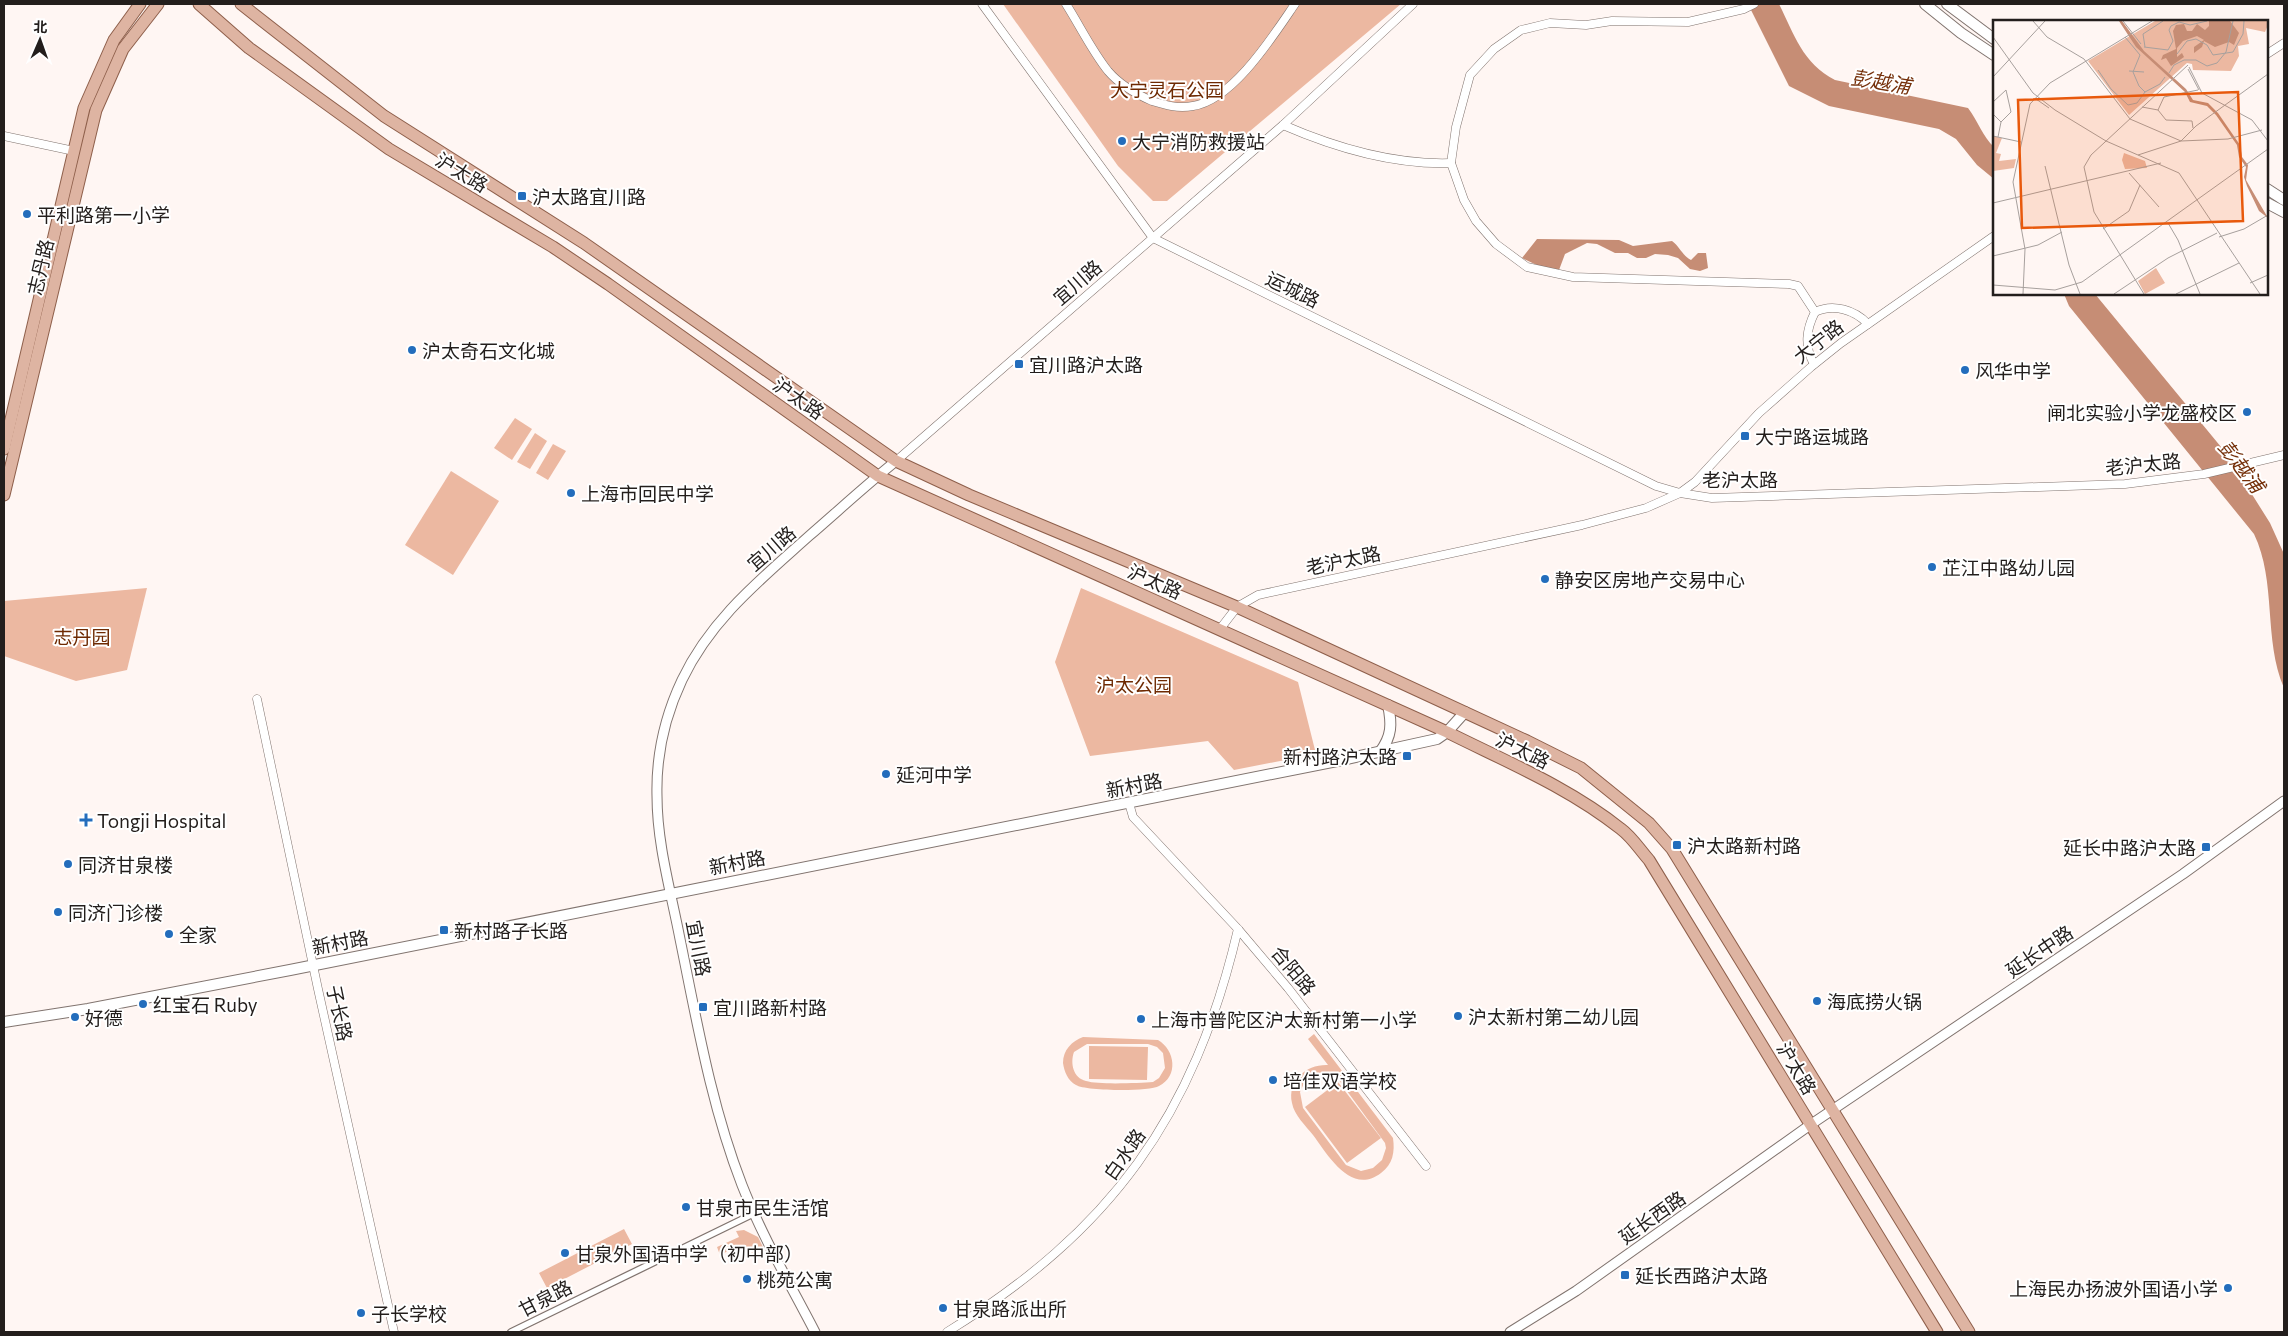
<svg xmlns="http://www.w3.org/2000/svg" width="2288" height="1336" viewBox="0 0 2288 1336" font-family="Commissioner,'Noto Sans SC',sans-serif">
<style>
.green{fill:#ecb8a1;fill-rule:evenodd}
.water{fill:#c68d75}
.lines{fill:none;stroke-linecap:round;stroke-linejoin:round}
.pedestrian-casing{stroke:#81746f;stroke-width:8}
.minor-casing{stroke:#81746f;stroke-width:9}
.tertiary-casing{stroke:#81746f;stroke-width:11}
.secondary-casing{stroke:#81746f;stroke-width:12}
.primary-casing{stroke:#8e5f4b;stroke-width:13}
.pedestrian{stroke:#fff;stroke-width:5.5}
.minor{stroke:#fff;stroke-width:8}
.tertiary{stroke:#fff;stroke-width:9}
.secondary{stroke:#fff;stroke-width:10}
.primary{stroke:#deb4a2;stroke-width:11}
.poi-dot{fill:#236dbc;stroke:#fff;stroke-width:2}
.labels{text-anchor:middle;dominant-baseline:central;stroke-width:4;stroke-linejoin:round;paint-order:stroke}
.park-label{font-size:19px;fill:#6e2a02;stroke:#fff}
.poi-label{font-size:19px;fill:#231e1c;stroke:#fff;text-anchor:start}
.street-label{font-size:19px;fill:#231e1c;stroke:#fff}
.water-label{font-size:20px;font-style:italic;fill:#75300a;stroke:#fff}
.inset-road{fill:none;stroke:#a7a09d;stroke-width:1}
.view{fill:#e8590c;fill-opacity:0.15;stroke:#e8590c;stroke-width:2.5}
.inset-edge{fill:none;stroke:#231e1c;stroke-width:2.5}
</style>
<rect width="100%" height="100%" fill="#fff6f3"/>
<!-- green -->
<g class="green">
<polygon points="1003,4 1401,4 1167,201 1153,201 1118,166"/>
<polygon points="515,418 532,429 512,460 494,448"/>
<polygon points="535,433 547,441 530,469 517,462"/>
<polygon points="553,444 566,451 548,480 536,473"/>
<polygon points="451,471 499,501 453,575 405,545"/>
<polygon points="147,588 127,670 76,681 4,656 4,601"/>
<polygon points="1081,588 1298,682 1316,754 1234,770 1208,741 1090,756 1055,662"/>
<path d="M1314 1034 1393 1138C1395 1152 1393 1164 1381 1173 1351 1196 1328 1155 1313 1135 1306 1126 1294 1115 1292 1103 1287 1080 1307 1064 1328 1065L1308 1039ZM1325 1072 1336 1076 1385 1143 1386 1148 1382 1160 1373 1168 1361 1171 1346 1165 1303 1108 1300 1092 1305 1081 1313 1075Z"/>
<path d="M1083 1037 1158 1040C1175 1050 1179 1076 1159 1086 1149 1092 1085 1091 1076 1085 1068 1081 1064 1071 1063 1063 1063 1050 1072 1041 1083 1037ZM1087 1044H1148L1157 1047 1163 1053 1165 1068 1159 1078 1153 1082C1139 1083 1099 1085 1086 1081 1073 1078 1070 1063 1074 1052Z"/>
<polygon points="1089,1046 1148,1047 1147,1080 1089,1079"/>
<polygon points="1338,1082 1381,1138 1347,1163 1305,1107"/>
<polygon points="624,1229 632,1244 547,1288 539,1273"/>
<path d="M744 1230 758 1237 764 1249 753 1254 752 1252 748 1253C740 1243 730 1250 720 1255L717 1247 739 1237 736 1231Z"/>
</g>
<!-- water -->
<g class="water">
<path d="M1748 4H1779C1794 34 1803 64 1835 80L1968 108C1978 121 1983 137 1994 147V179L1977 165 1956 139 1939 129 1829 106 1789 86Z"/>
<path d="M1537 239 1619 240 1633 246 1672 241C1680 247 1682 255 1691 260L1698 253H1706L1708 268 1700 271 1690 269 1678 258 1668 255 1655 254 1646 258H1637L1628 253H1615L1597 244 1587 243 1565 254 1559 270 1541 267 1522 258Z"/>
<path d="M2064 294H2095L2226 453 2270 523 2284 554V688C2263 639 2277 582 2254 534L2069 306Z"/>
</g>
<g class="lines">
<defs>
<polyline id="pedestrian" points="511,1332 755,1213"/>
<g id="minor">
<polyline points="982,4 1153,238 1656,486 1680,493 1712,498 2125,484 2204,474 2284,455"/>
<path d="M1066 4C1080 26 1092 51 1108 71 1119 84 1136 94 1152 101 1165 105 1178 109 1193 106 1233 100 1273 36 1295 4"/>
<polyline points="2267,54 2284,43"/>
<path d="M1283 125C1336 148 1393 165 1451 163L1464 200 1476 221 1496 244 1527 267 1573 277 1789 284 1798 286 1815 312C1806 330 1804 346 1814 364"/>
<polyline points="4,136 74,151"/>
<polyline points="1451,163 1456,127 1470,75 1494,49 1521,30 1550,23 1586,25 1612,21 1688,22 1744,9 1754,4"/>
<path d="M1815 312C1833 303 1855 310 1868 324"/>
<polyline points="896,461 1283,125 1413,4"/>
<polyline points="1220,629 1237,607 1258,595 1582,525 1646,508 1680,493 1695,482 1759,413 1811,367 1841,343 1994,236"/>
<polyline points="257,699 318,989 394,1332"/>
<polyline points="1129,803 1133,817 1238,929 1288,988 1426,1166"/>
<path d="M947 1332C1111 1231 1194 1117 1238 929"/>
</g>
<g id="tertiary">
<path d="M815 1332C790 1284 762 1236 742 1185 711 1105 697 1022 680 939 671 892 657 844 657 796 656 757 665 716 682 680 711 619 760 580 809 536 838 511 866 485 896 461"/>
<polyline points="1510,1332 1576,1291 1810,1125 2183,874 2284,801"/>
</g>
<g id="secondary">
<polyline points="1925,4 1961,33 1994,55"/>
<polyline points="1947,4 1994,39"/>
<polyline points="2267,189 2284,200"/>
<polyline points="2267,203 2284,212"/>
<path d="M1380 752C1392 736 1392 724 1388 705"/>
<polyline points="4,1022 88,1009 290,970 1342,760 1437,739 1447,732 1465,712"/>
</g>
<g id="primary">
<path d="M199 4 249 48 389 149 553 247 608 284 878 476 1447 732C1507 762 1568 787 1621 829 1632 837 1640 850 1649 860L1937 1332"/>
<polyline points="241,4 384,116 584,243 896,461 969,495 1237,607 1527,741 1581,768 1649,823 1672,849 1969,1332"/>
<polyline points="4,449 84,108 114,40 140,4"/>
<polyline points="4,495 96,110 123,49 158,4"/>
</g>
</defs>
<!-- pedestrian casing -->
<use href="#pedestrian" class="pedestrian-casing"/>
<!-- minor casing -->
<use href="#minor" class="minor-casing"/>
<!-- tertiary casing -->
<use href="#tertiary" class="tertiary-casing"/>
<!-- secondary casing -->
<use href="#secondary" class="secondary-casing"/>
<!-- primary casing -->
<use href="#primary" class="primary-casing"/>
<!-- pedestrian -->
<use href="#pedestrian" class="pedestrian"/>
<!-- minor -->
<use href="#minor" class="minor"/>
<!-- tertiary -->
<use href="#tertiary" class="tertiary"/>
<!-- secondary -->
<use href="#secondary" class="secondary"/>
<!-- primary -->
<use href="#primary" class="primary"/>
</g>
<!-- markers -->
<g class="poi-dot">
<circle cx="1122" cy="141" r="5"/>
<rect x="517" y="191" width="10" height="10" rx="2.5"/>
<circle cx="27" cy="214" r="5"/>
<circle cx="412" cy="350" r="5"/>
<rect x="1014" y="359" width="10" height="10" rx="2.5"/>
<circle cx="1965" cy="370" r="5"/>
<circle cx="2247" cy="412" r="5"/>
<rect x="1740" y="431" width="10" height="10" rx="2.5"/>
<circle cx="571" cy="493" r="5"/>
<circle cx="1932" cy="567" r="5"/>
<circle cx="1545" cy="579" r="5"/>
<rect x="1402" y="751" width="10" height="10" rx="2.5"/>
<circle cx="886" cy="774" r="5"/>
<path d="M83.5 812.5h5v5h5v5h-5v5h-5v-5h-5v-5h5z"/>
<rect x="1672" y="840" width="10" height="10" rx="2.5"/>
<rect x="2201" y="842" width="10" height="10" rx="2.5"/>
<circle cx="68" cy="864" r="5"/>
<circle cx="58" cy="912" r="5"/>
<rect x="439" y="925" width="10" height="10" rx="2.5"/>
<circle cx="169" cy="934" r="5"/>
<circle cx="1817" cy="1001" r="5"/>
<circle cx="143" cy="1004" r="5"/>
<rect x="698" y="1002" width="10" height="10" rx="2.5"/>
<circle cx="1458" cy="1016" r="5"/>
<circle cx="75" cy="1017" r="5"/>
<circle cx="1141" cy="1019" r="5"/>
<circle cx="1273" cy="1080" r="5"/>
<circle cx="686" cy="1207" r="5"/>
<circle cx="565" cy="1253" r="5"/>
<rect x="1620" y="1270" width="10" height="10" rx="2.5"/>
<circle cx="747" cy="1279" r="5"/>
<circle cx="2228" cy="1288" r="5"/>
<circle cx="943" cy="1308" r="5"/>
<circle cx="361" cy="1313" r="5"/>
</g>
<g class="labels">
<!-- park labels -->
<g class="park-label">
<text x="1167" y="89">大宁灵石公园</text>
<text x="82" y="636">志丹园</text>
<text x="1134" y="684">沪太公园</text>
</g>
<!-- poi labels -->
<g class="poi-label">
<text x="1132" y="141">大宁消防救援站</text>
<text x="532" y="196">沪太路宜川路</text>
<text x="37" y="214">平利路第一小学</text>
<text x="422" y="350">沪太奇石文化城</text>
<text x="1029" y="364">宜川路沪太路</text>
<text x="1975" y="370">风华中学</text>
<text x="2237" y="412" text-anchor="end">闸北实验小学龙盛校区</text>
<text x="1755" y="436">大宁路运城路</text>
<text x="581" y="493">上海市回民中学</text>
<text x="1942" y="567">芷江中路幼儿园</text>
<text x="1555" y="579">静安区房地产交易中心</text>
<text x="1397" y="756" text-anchor="end">新村路沪太路</text>
<text x="896" y="774">延河中学</text>
<text x="97" y="820">Tongji Hospital</text>
<text x="1687" y="845">沪太路新村路</text>
<text x="2196" y="847" text-anchor="end">延长中路沪太路</text>
<text x="78" y="864">同济甘泉楼</text>
<text x="68" y="912">同济门诊楼</text>
<text x="454" y="930">新村路子长路</text>
<text x="179" y="934">全家</text>
<text x="1827" y="1001">海底捞火锅</text>
<text x="153" y="1004">红宝石 Ruby</text>
<text x="713" y="1007">宜川路新村路</text>
<text x="1468" y="1016">沪太新村第二幼儿园</text>
<text x="85" y="1017">好德</text>
<text x="1151" y="1019">上海市普陀区沪太新村第一小学</text>
<text x="1283" y="1080">培佳双语学校</text>
<text x="696" y="1207">甘泉市民生活馆</text>
<text x="575" y="1253">甘泉外国语中学（初中部）</text>
<text x="1635" y="1275">延长西路沪太路</text>
<text x="757" y="1279">桃苑公寓</text>
<text x="2218" y="1288" text-anchor="end">上海民办扬波外国语小学</text>
<text x="953" y="1308">甘泉路派出所</text>
<text x="371" y="1313">子长学校</text>
</g>
<!-- street labels -->
<g class="street-label">
<text transform="translate(462 172) rotate(31)">沪太路</text>
<text transform="translate(40 267) rotate(-77)">志丹路</text>
<text transform="translate(1077 282) rotate(-41)">宜川路</text>
<text transform="translate(1293 289) rotate(26)">运城路</text>
<text transform="translate(1818 341) rotate(-38)">大宁路</text>
<text transform="translate(799 398) rotate(35)">沪太路</text>
<text transform="translate(2143 464) rotate(-6)">老沪太路</text>
<text x="1740" y="479">老沪太路</text>
<text transform="translate(771 548) rotate(-41)">宜川路</text>
<text transform="translate(1343 560) rotate(-12)">老沪太路</text>
<text transform="translate(1155 581) rotate(24)">沪太路</text>
<text transform="translate(1523 750) rotate(26)">沪太路</text>
<text transform="translate(1134 785) rotate(-11)">新村路</text>
<text transform="translate(737 862) rotate(-11)">新村路</text>
<text transform="translate(340 942) rotate(-11)">新村路</text>
<text transform="translate(699 948) rotate(79)">宜川路</text>
<text transform="translate(2039 951) rotate(-34)">延长中路</text>
<text transform="translate(1294 970) rotate(50)">合阳路</text>
<text transform="translate(340 1013) rotate(78)">子长路</text>
<text transform="translate(1797 1068) rotate(59)">沪太路</text>
<text transform="translate(1124 1154) rotate(-55)">白水路</text>
<text transform="translate(1652 1217) rotate(-35)">延长西路</text>
<text transform="translate(545 1298) rotate(-27)">甘泉路</text>
</g>
<!-- water labels -->
<g class="water-label">
<text transform="translate(1881 81) rotate(9)">彭越浦</text>
<text transform="translate(2242 466) rotate(52)">彭越浦</text>
</g>
</g>
<!-- overview -->
<g transform="translate(1993 20)">
<rect width="275" height="275" fill="#fff6f3"/>
<path d="M162 1H275V5L272 12 253 8 256 24 245 26 246 36 238 51 200 50 199 44 194 43 136 95 95 41ZM0 116 9 118 3 133 8 134 6 141 23 139 21 148 0 151ZM131 133 152 141 154 148 132 149 129 140ZM163 248 172 263 152 274 145 261Z" fill="#ecb8a1"/>
<path d="M126 1H129L151 31 193 69 200 80 215 83 225 93 247 125 249 137 255 145 253 160 275 198 266 191 254 166 251 157 253 147 246 137 244 125 223 95 214 86 197 82 192 72 143 27ZM216 1H237L246 13 241 25 236 22 222 27 211 21 209 27 201 33V27L211 20 204 16 190 21 184 28V37L189 33 191 37 178 46 173 38 168 40 170 35 183 29 180 11 183 5 191 4 194 11H199L204 4 212 10 216 6Z" fill="#c68d75"/>
<path class="inset-road" d="M40 1 54 17 91 39 137 99 188 121M130 1 148 24M0 17 40 73 62 90 113 121 186 153 267 274M132 17 147 35 140 52 146 66 152 72 167 64 172 57M151 27 175 30 180 21 176 10 178 6 186 2 197 5 214 1M152 27 150 14 170 1M184 34 194 21 203 19 214 25 220 35 240 32 250 14 251 1M196 47 209 73 259 100 275 121M195 49 206 70M105 50 118 69 135 85 144 83 152 72M136 51 151 52M176 53 181 45 191 40H203L214 46 224 43 233 32 240 1M0 57 52 1M43 79 56 88M0 82 13 70 18 92 8 102 0 94M149 87 165 90 173 100 199 101 200 108M165 90 171 77 205 70M0 116 28 122M5 117 8 102M188 121 203 106 275 54M145 135 188 121 235 119 269 110M52 146 76 245 87 274M136 153 166 187M0 183 168 143M175 203 185 220 207 274M110 209 136 191 147 165M226 217 251 209 275 195M0 236 45 225 69 212M257 263 275 255M0 265 62 270 89 262 275 129M30 274 32 229 20 162 37 84 57 63 159 1M121 274 175 238 224 213M151 274 101 192 91 147 98 135 195 45M183 274 246 243"/>
<path class="view" d="M245 72 250 201 29 208 25 80Z"/>
<rect width="275" height="275" class="inset-edge"/>
</g>
<!-- border -->
<rect width="2288" height="1336" fill="none" stroke="#231e1c" stroke-width="10"/>
<!-- north arrow -->
<g transform="translate(40 40) rotate(2)" stroke="#ffffff" stroke-width="4" paint-order="stroke">
<path d="M0-4L9 19L0 12L-9 19Z" fill="#231e1c"/>
<text y="-8" font-size="14" font-weight="bold" text-anchor="middle" fill="#231e1c">北</text>
</g>
</svg>
